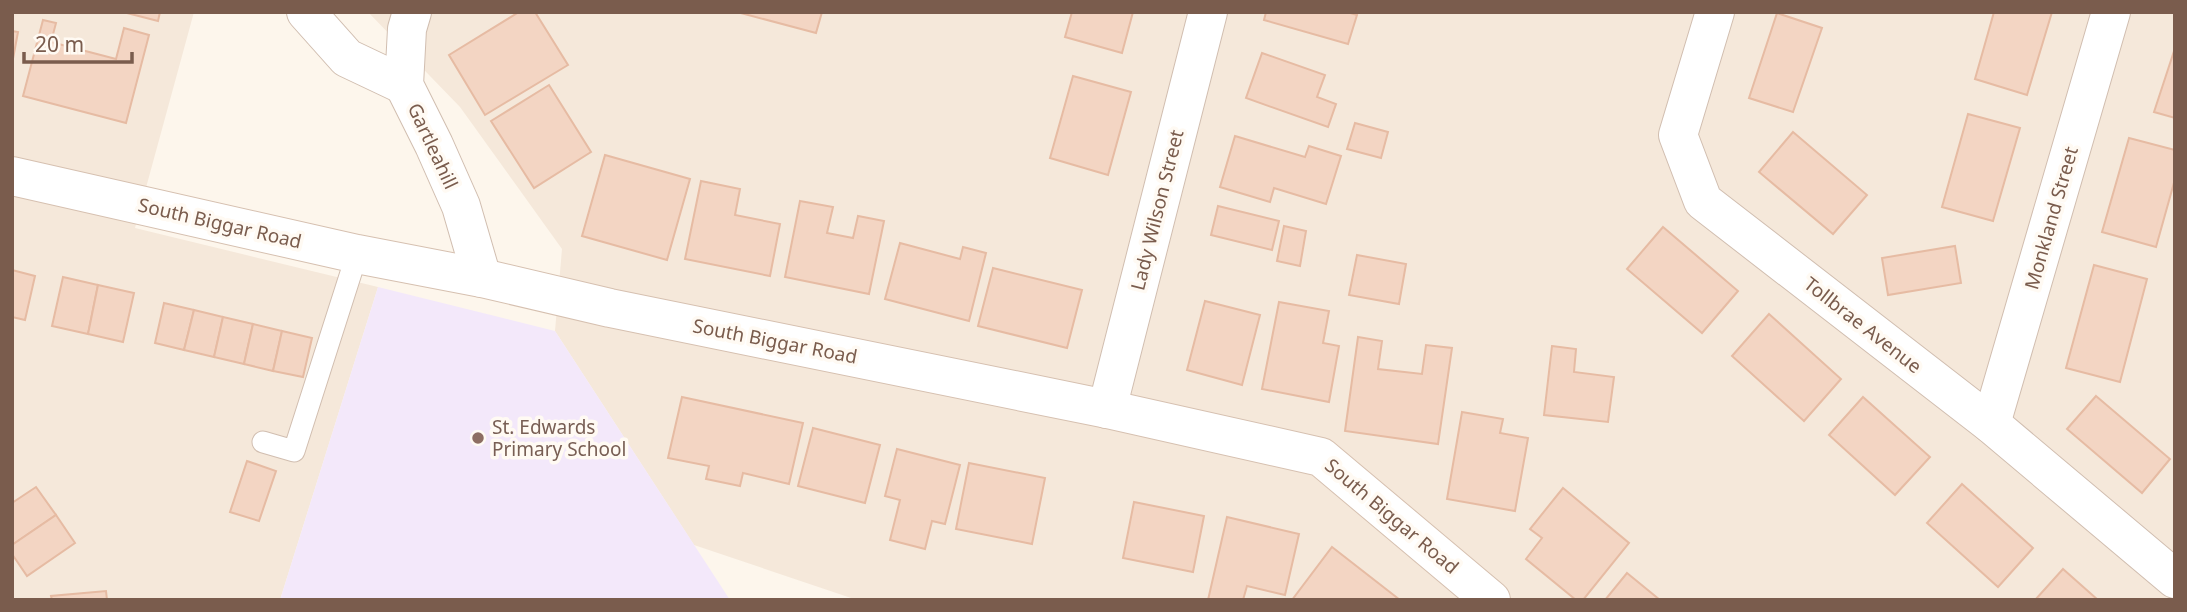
<svg xmlns="http://www.w3.org/2000/svg" width="2187" height="612" viewBox="0 0 2187 612" font-family="'Noto Sans',sans-serif">
<style>
.residential{fill:#f5e8da}
.education{fill:#f3e8fa}
.building{fill:#f3d5c3;stroke:#e6bba3;stroke-width:2}
.lines{fill:none;stroke-linecap:round;stroke-linejoin:round}
.lane-casing{stroke:#d1beb0;stroke-width:23}
.street-casing{stroke:#d1beb0;stroke-width:40}
.secondary-casing{stroke:#d6c0b0;stroke-width:40}
.lane{stroke:#fff;stroke-width:21}
.street{stroke:#fff;stroke-width:38}
.secondary{stroke:#fff;stroke-width:38}
.education-dot{fill:#8d6e63;stroke:#fffaf3;stroke-width:2.5}
.labels{text-anchor:middle;dominant-baseline:central;stroke-width:7;stroke-linejoin:round;paint-order:stroke}
.street-label{font-size:19px;fill:#7a5c4d;stroke:#fffaf3}
.education-label{font-size:19px;fill:#785e54;stroke:#fffaf3;text-anchor:start}
</style>
<rect width="100%" height="100%" fill="#fdf6ec"/>
<!-- residential -->
<g class="residential">
<polygon points="12,12 194,12 135,228 378,287 280,600 12,600"/>
<polygon points="368,12 2175,12 2175,600 857,600 694,545 555,331 562,249 460,107"/>
</g>
<!-- education -->
<polygon class="education" points="378,287 555,331 730,600 280,600"/>
<!-- building -->
<g class="building">
<polygon points="123,12 160,12 158,21"/>
<polygon points="519,12 535,12 568,65 485,115 449,55"/>
<polygon points="737,12 822,12 816,33"/>
<polygon points="1072,12 1133,12 1122,53 1065,37"/>
<polygon points="1266,12 1347,12 1357,15 1348,44 1264,20"/>
<polygon points="1994,12 2052,12 2027,95 1975,79"/>
<polygon points="1777,13 1822,28 1793,112 1749,98"/>
<polygon points="43,20 56,23 51,42 116,59 124,28 149,35 126,123 23,96"/>
<polygon points="12,31 18,32 12,64"/>
<polygon points="2175,48 2175,118 2154,112"/>
<polygon points="1262,53 1325,75 1317,97 1336,104 1328,127 1246,98"/>
<polygon points="1073,76 1131,92 1108,175 1050,158"/>
<polygon points="549,85 591,152 534,188 491,121"/>
<polygon points="1968,114 2020,128 1993,221 1942,207"/>
<polygon points="1355,123 1388,132 1381,158 1347,149"/>
<polygon points="1793,132 1867,195 1833,234 1759,172"/>
<polygon points="1235,136 1305,157 1309,146 1341,156 1326,204 1274,188 1270,202 1220,187"/>
<polygon points="2129,138 2175,150 2175,179 2156,247 2102,232"/>
<polygon points="605,155 690,179 667,260 582,236"/>
<polygon points="701,181 740,189 735,215 780,224 770,276 685,259"/>
<polygon points="800,201 833,207 827,233 853,238 858,216 884,221 869,294 785,277"/>
<polygon points="1218,206 1279,221 1272,250 1211,235"/>
<polygon points="1284,226 1306,231 1300,266 1277,261"/>
<polygon points="1663,227 1738,291 1702,333 1627,269"/>
<polygon points="900,243 960,259 963,247 986,253 969,321 885,299"/>
<polygon points="1955,246 1961,283 1888,295 1882,258"/>
<polygon points="1357,255 1406,264 1399,304 1349,295"/>
<polygon points="2094,265 2147,279 2120,382 2066,368"/>
<polygon points="993,268 1082,290 1067,348 978,326"/>
<polygon points="12,270 35,276 25,320 12,317"/>
<polygon points="63,277 98,285 88,334 52,326"/>
<polygon points="98,285 134,293 123,342 88,334"/>
<polygon points="1205,301 1260,315 1242,385 1187,370"/>
<polygon points="1279,302 1329,311 1323,343 1339,346 1329,402 1262,389"/>
<polygon points="164,303 194,310 184,350 155,343"/>
<polygon points="194,310 223,317 214,357 184,350"/>
<polygon points="1769,314 1841,379 1804,421 1732,356"/>
<polygon points="223,317 253,324 244,364 214,357"/>
<polygon points="253,324 282,331 273,371 244,364"/>
<polygon points="282,331 312,338 303,377 273,371"/>
<polygon points="1358,337 1382,341 1378,369 1422,374 1426,345 1452,348 1438,444 1345,431"/>
<polygon points="1552,346 1576,349 1574,372 1614,377 1608,422 1544,415"/>
<polygon points="2096,396 2170,459 2142,493 2067,429"/>
<polygon points="682,397 803,423 789,484 743,473 740,486 706,479 709,466 668,458"/>
<polygon points="1863,397 1930,457 1895,495 1829,435"/>
<polygon points="1462,412 1503,419 1500,433 1528,438 1515,511 1447,499"/>
<polygon points="813,428 880,445 865,503 798,486"/>
<polygon points="897,449 960,465 945,524 932,521 925,549 890,540 900,500 885,496"/>
<polygon points="247,461 276,471 259,521 230,512"/>
<polygon points="969,463 1045,478 1032,544 956,529"/>
<polygon points="1962,484 2033,548 1998,587 1927,523"/>
<polygon points="36,487 56,515 12,545 12,503"/>
<polygon points="1563,488 1629,543 1583,600 1576,600 1526,559 1542,538 1530,529"/>
<polygon points="1134,502 1204,516 1193,572 1123,558"/>
<polygon points="56,515 75,543 27,576 12,554 12,545"/>
<polygon points="1227,517 1299,534 1285,595 1247,586 1243,600 1208,600"/>
<polygon points="1332,547 1400,600 1292,600"/>
<polygon points="2063,569 2098,600 2035,600"/>
<polygon points="1627,573 1660,600 1605,600"/>
<polygon points="106,591 107,600 52,600 51,596"/>
</g>
<g class="lines">
<defs>
<polyline id="lane" points="263,442 294,451 357,254"/>
<g id="street">
<polyline points="306,12 347,58 404,85"/>
<polyline points="412,12 407,29 404,85 434,145 461,206 482,278"/>
<polyline points="1715,12 1678,135 1703,201 1991,424 2175,579"/>
<polyline points="1107,409 1208,12"/>
<polyline points="1991,424 2111,12"/>
</g>
<polyline id="secondary" points="12,176 357,254 482,278 610,308 1107,409 1321,457 1491,600"/>
</defs>
<!-- lane casing -->
<use href="#lane" class="lane-casing"/>
<!-- street casing -->
<use href="#street" class="street-casing"/>
<!-- secondary casing -->
<use href="#secondary" class="secondary-casing"/>
<!-- lane -->
<use href="#lane" class="lane"/>
<!-- street -->
<use href="#street" class="street"/>
<!-- secondary -->
<use href="#secondary" class="secondary"/>
</g>
<!-- markers -->
<circle class="education-dot" cx="478" cy="438" r="7"/>
<g class="labels">
<!-- street labels -->
<g class="street-label">
<text transform="translate(433 146) rotate(65)">Gartleahill</text>
<text transform="translate(1157 210) rotate(-76)">Lady Wilson Street</text>
<text transform="translate(2051 218) rotate(-74)">Monkland Street</text>
<text transform="translate(220 223) rotate(13)">South Biggar Road</text>
<text transform="translate(1863 325) rotate(38)">Tollbrae Avenue</text>
<text transform="translate(775 341) rotate(11)">South Biggar Road</text>
<text transform="translate(1392 516) rotate(40)">South Biggar Road</text>
</g>
<!-- education labels -->
<g class="education-label">
<text x="492" y="427">St. Edwards<tspan x="492" dy="22">Primary School</tspan></text>
</g>
</g>
<!-- border -->
<rect width="2187" height="612" fill="none" stroke="#7a5c4d" stroke-width="28"/>
<!-- scale -->
<path d="M24 52v10h108v-10" fill="none" stroke="#7a5c4d" stroke-width="3.5"/>
<text x="35" y="52" font-size="21" fill="#7a5c4d" stroke="#fffaf3" stroke-width="5" paint-order="stroke">20 m</text>
</svg>
